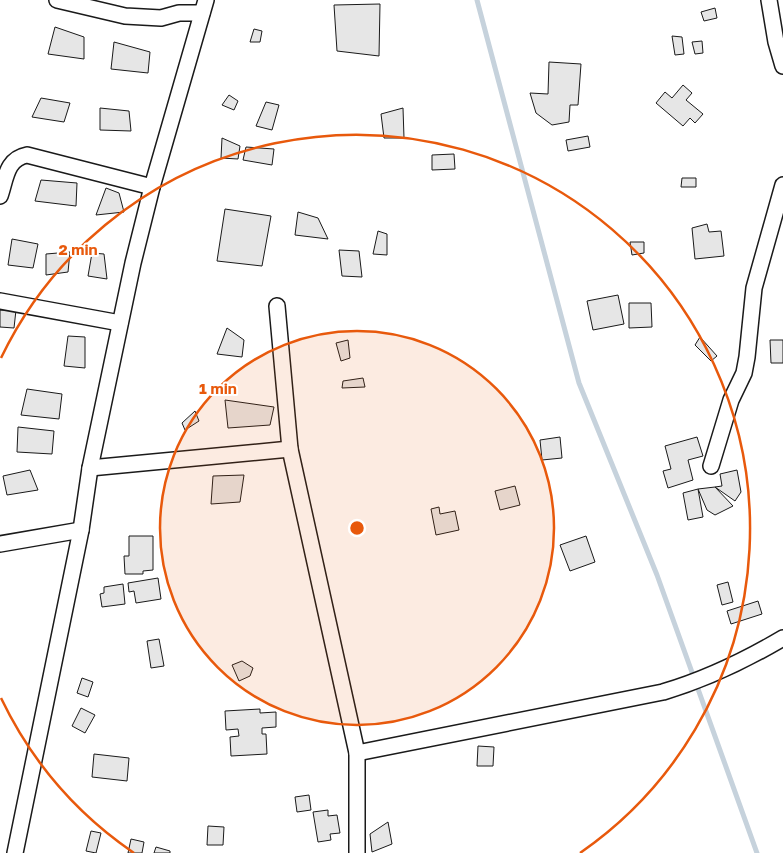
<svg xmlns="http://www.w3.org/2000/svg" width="783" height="853" viewBox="0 0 783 853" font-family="'Golos Text',sans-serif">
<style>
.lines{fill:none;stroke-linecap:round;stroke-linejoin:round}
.stream{stroke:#c6d2dc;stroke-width:5}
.building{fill:#e6e6e6;stroke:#1a1a1a}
.minor-casing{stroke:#1a1a1a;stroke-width:18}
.minor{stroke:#fff;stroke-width:15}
.ring{fill:none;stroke:#e8590c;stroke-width:2.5}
.centre{fill:#e8590c;stroke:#fff;stroke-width:2.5}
.ring-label{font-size:15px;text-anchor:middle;font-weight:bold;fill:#e8590c;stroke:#fff;stroke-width:4;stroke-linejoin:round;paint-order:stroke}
</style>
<rect width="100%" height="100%" fill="#fff"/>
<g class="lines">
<!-- stream -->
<polyline class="stream" points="477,0 579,383 657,575 757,853"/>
</g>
<!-- building -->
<g class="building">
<polygon points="380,4 379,56 337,51 334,5"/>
<polygon points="715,8 717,18 704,21 701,12"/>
<polygon points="55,27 84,37 84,59 48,54"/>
<polygon points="254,29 262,31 260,42 250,42"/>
<polygon points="672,36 682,37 684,54 675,55"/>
<polygon points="702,41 703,53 695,54 692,42"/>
<polygon points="114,42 150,52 148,73 111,69"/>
<polygon points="549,62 581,64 578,105 570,105 569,122 552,125 536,113 530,93 548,94"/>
<polygon points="683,85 692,93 686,100 703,114 695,123 690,118 683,126 656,103 665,92 672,98"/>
<polygon points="229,95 238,101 234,110 222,105"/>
<polygon points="41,98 70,103 64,122 32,117"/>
<polygon points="266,102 279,105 272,130 256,126"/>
<polygon points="100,108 129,111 131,131 100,130"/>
<polygon points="403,108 404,138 384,138 381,114"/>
<polygon points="588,136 590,147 568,151 566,140"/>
<polygon points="222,138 240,146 238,159 221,158"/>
<polygon points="246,147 274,149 272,165 243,160"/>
<polygon points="454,154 455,169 432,170 432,155"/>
<polygon points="682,178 696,178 696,187 681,187"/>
<polygon points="41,180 77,183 76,206 35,201"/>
<polygon points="106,188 119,193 124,212 96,215"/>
<polygon points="225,209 271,216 262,266 217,261"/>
<polygon points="298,212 318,218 328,239 295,235"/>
<polygon points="707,224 709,232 721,231 724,256 695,259 692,228"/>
<polygon points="378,231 387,234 387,255 373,254"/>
<polygon points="12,239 38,244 33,268 8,265"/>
<polygon points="630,242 644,242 644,253 632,255"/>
<polygon points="339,250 359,251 362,277 342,276"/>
<polygon points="70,252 68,272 46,275 46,254"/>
<polygon points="92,253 104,254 107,279 88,276"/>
<polygon points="618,295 624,324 593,330 587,301"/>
<polygon points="629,303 651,303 652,327 629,328"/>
<polygon points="0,310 16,310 14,328 0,327"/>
<polygon points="227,328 244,340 242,357 217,354"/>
<polygon points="68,336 85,337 85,368 64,366"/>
<polygon points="700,337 717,356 711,361 695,345"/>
<polygon points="348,340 350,358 341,361 336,343"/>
<polygon points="770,340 783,340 783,363 771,363"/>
<polygon points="363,378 365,387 342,388 343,381"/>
<polygon points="27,389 62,394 59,419 21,415"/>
<polygon points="225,400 274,407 270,425 228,428"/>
<polygon points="195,411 199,421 185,430 182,423"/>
<polygon points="18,427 54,431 52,454 17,452"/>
<polygon points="560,437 562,458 542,460 540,440"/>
<polygon points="697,437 703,456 688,460 693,480 668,488 663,471 671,469 665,446"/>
<polygon points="30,470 38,490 7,495 3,476"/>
<polygon points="737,470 741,492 735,501 715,487 722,486 720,474"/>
<polygon points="244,475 240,502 211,504 213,476"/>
<polygon points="515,486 520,505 500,510 495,491"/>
<polygon points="715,487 733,506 715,515 707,510 698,489"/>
<polygon points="698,489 703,517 688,520 683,493"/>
<polygon points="439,507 440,514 455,511 459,530 436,535 431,509"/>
<polygon points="129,536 153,536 153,570 143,571 143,574 125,574 124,556 129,556"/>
<polygon points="586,536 595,562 570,571 560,545"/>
<polygon points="158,578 161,599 136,603 134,591 129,592 128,583"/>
<polygon points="728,582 733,602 722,605 717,585"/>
<polygon points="123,584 125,604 102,607 100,594 104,593 104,587"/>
<polygon points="758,601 762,614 731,624 727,611"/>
<polygon points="159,639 164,666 151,668 147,641"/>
<polygon points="242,661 253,668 250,676 239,681 232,665"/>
<polygon points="82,678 93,682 88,697 77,693"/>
<polygon points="81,708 95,715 85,733 72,726"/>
<polygon points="260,709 260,713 276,712 276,727 262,728 262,734 266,734 267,754 231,756 230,737 239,736 238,729 226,730 225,711"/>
<polygon points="478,746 494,747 493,766 477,766"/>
<polygon points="94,754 129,758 127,781 92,777"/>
<polygon points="309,795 311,810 297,812 295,797"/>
<polygon points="328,810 328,816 337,815 340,833 330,834 331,840 318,842 313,812"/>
<polygon points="388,822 392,844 372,852 370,834"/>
<polygon points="208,826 224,827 223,845 207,845"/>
<polygon points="91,831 101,833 96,853 86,851"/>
<polygon points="131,839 144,842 142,853 128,853"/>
<polygon points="156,847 170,851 170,853 154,853"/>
</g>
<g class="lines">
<defs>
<g id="minor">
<polyline points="57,0 125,16 161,18 179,13 202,13"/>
<polyline points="769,0 776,42 783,66"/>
<path d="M0 196C6 179 6 159 27 155L152 187"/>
<polyline points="0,301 120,323"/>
<polyline points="277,306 290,449 357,753 357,853"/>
<polyline points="711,466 731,400 744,373 747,357 754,288 783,185"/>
<polyline points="90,468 290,449"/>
<polyline points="0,544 81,530"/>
<path d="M357 753 663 692C707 679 744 661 783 638"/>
<polyline points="15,853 81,530 90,468 133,263 152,187 206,0"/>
</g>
</defs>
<!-- minor casing -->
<use href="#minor" class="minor-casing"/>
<!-- minor -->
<use href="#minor" class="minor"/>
</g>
<!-- distance rings -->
<circle cx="357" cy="528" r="197" fill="#e8590c" fill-opacity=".12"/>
<g class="ring">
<circle cx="357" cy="528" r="197"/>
<path d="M134 853A394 394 0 0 1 1 698M1 358A394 394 0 1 1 580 853"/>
</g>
<circle cx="357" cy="528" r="8" class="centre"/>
<g class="ring-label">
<text x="78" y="255">2 min</text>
<text x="218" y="394">1 min</text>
</g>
</svg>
